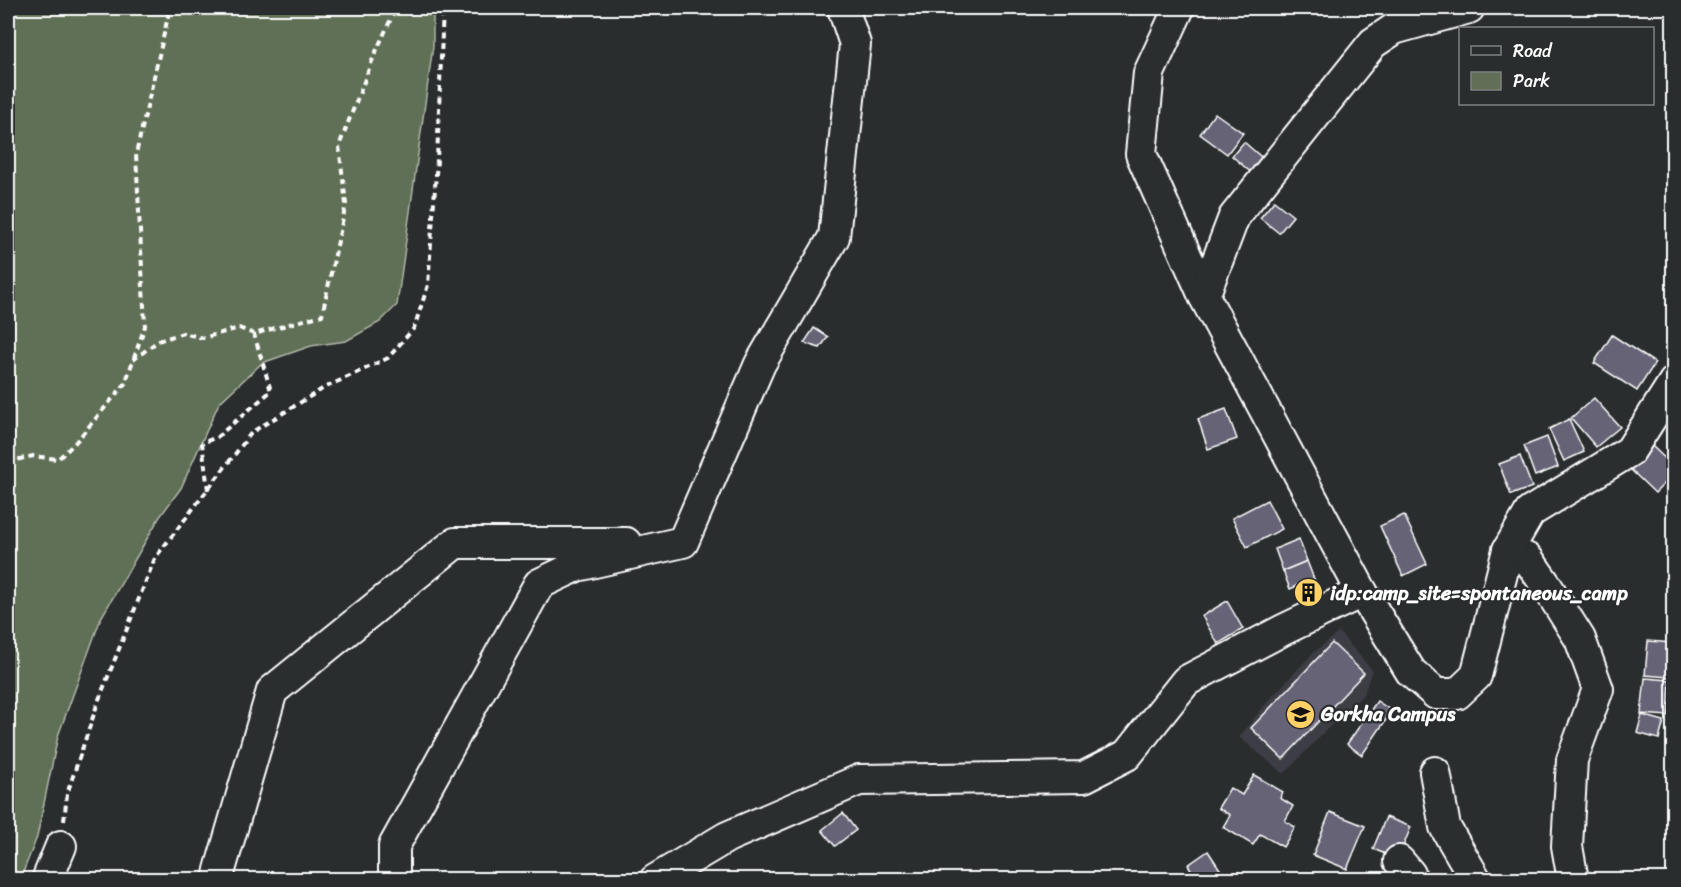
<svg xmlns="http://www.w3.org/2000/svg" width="1681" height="887" viewBox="0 0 1681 887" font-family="Sriracha,sans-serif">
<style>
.built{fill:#3c3e44}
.green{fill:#616f57;stroke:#b0b7ab;stroke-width:1.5}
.building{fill:#666477;stroke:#fff;stroke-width:1.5}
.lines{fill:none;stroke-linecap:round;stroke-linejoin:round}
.minor-casing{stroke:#fff;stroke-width:34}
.path{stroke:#fff;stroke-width:4;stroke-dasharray:6 4.5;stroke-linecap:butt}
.minor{stroke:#2a2d2e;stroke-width:30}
.labels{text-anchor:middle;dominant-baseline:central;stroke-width:4.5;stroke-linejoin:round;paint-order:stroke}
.poi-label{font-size:20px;font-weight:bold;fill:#fff;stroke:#2a2d2e;text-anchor:start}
</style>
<rect width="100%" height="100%" fill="#2a2d2e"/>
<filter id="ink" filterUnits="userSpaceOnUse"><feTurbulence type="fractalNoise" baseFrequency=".0167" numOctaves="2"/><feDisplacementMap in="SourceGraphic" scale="12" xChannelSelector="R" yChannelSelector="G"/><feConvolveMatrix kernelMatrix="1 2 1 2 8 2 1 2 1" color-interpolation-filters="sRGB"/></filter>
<g filter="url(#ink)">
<!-- built -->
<polygon class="built" points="1339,632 1372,670 1364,694 1328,728 1284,774 1239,737 1269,700 1313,653"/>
<!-- green -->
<polygon class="green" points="8,8 433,8 433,46 397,305 380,322 346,341 311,346 262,363 219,403 181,488 159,518 101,618 58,736 37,837 20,880 8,879"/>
<!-- building -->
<g class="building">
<polygon points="1215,113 1243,133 1227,154 1200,134"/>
<polygon points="1244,142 1267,162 1255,176 1232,156"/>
<polygon points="1274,201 1293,216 1279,233 1260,218"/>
<polygon points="814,328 828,337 820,348 804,343"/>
<polygon points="1612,335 1655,363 1637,391 1594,363"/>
<polygon points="1594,398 1620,427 1596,447 1571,418"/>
<polygon points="1226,409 1237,439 1208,449 1198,419"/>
<polygon points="1569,419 1584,452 1564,461 1549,429"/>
<polygon points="1547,437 1558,467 1535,476 1524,446"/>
<polygon points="1652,446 1674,467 1674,474 1655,493 1629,468"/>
<polygon points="1520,456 1532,487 1511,495 1499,464"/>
<polygon points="1267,500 1282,529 1247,547 1232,518"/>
<polygon points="1404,515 1427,564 1403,576 1380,526"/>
<polygon points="1299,539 1307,561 1283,571 1275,549"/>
<polygon points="1307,561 1314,579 1290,589 1283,571"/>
<polygon points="1314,579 1322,600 1304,606 1296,586"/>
<polygon points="1227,601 1243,629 1218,644 1202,616"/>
<polygon points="1648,641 1673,643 1669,677 1645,675"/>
<polygon points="1332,643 1364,673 1283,759 1251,728"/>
<polygon points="1645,678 1670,680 1668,716 1641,714"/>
<polygon points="1377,701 1392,711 1362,755 1347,744"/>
<polygon points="1642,715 1664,721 1659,739 1637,733"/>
<polygon points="1254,775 1283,792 1280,798 1293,806 1285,821 1295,827 1283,847 1260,834 1253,845 1223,827 1230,815 1218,808 1230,788 1242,795"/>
<polygon points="1330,812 1365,826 1347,869 1313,855"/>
<polygon points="843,813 856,830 835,846 822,830"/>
<polygon points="1386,817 1411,827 1398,859 1373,849"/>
<polygon points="1208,851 1227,880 1198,880 1188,865"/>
</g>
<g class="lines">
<defs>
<g id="minor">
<polyline points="1179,8 1149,73 1141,154 1204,296"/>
<polyline points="1469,8 1394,29 1373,43 1234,217 1204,296 1362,592 1411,672 1436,694 1457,694 1476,676 1508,550 1528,559 1546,585 1580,639 1598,689 1572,760 1567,846 1573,880"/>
<polyline points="1508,550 1530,512 1630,451 1674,382"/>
<polyline points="1435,772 1445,827 1476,880"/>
<polyline points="1399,861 1410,874 1409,880"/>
<polyline points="47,880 61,846"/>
<polyline points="218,880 220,870 272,691 455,543 626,543"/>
<polyline points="394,880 394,846 539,584 577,566 683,542 760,364 834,237 855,44 843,8"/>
<polyline points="655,880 727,837 859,780 1084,777 1127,755 1186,681 1283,630 1362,592"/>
</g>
</defs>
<!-- minor casing -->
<use href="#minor" class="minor-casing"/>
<!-- path -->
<g class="path">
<polyline points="133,360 158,341 183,333 203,338 239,328 254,334 322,315 346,204 339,146 374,56 396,8"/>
<polyline points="8,462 33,456 58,459 74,444 125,384 145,326 136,154 170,8"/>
<polyline points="208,490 202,443 217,437 271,391 254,334"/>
<polyline points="64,821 67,794 98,702 155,558 252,432 324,388 388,358 414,328 428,285 437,160 443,8"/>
</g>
<!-- minor -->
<use href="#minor" class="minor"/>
</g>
</g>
<!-- icons -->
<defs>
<symbol id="building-disc" viewBox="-11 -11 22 22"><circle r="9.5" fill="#ffd166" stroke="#2a2d2e"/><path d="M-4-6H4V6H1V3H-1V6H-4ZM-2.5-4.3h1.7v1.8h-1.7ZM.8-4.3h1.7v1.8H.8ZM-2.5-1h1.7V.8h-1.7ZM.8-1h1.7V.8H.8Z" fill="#111"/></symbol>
<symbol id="university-disc" viewBox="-11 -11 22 22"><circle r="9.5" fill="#ffd166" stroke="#2a2d2e"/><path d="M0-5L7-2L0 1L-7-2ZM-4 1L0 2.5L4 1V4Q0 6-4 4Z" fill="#111"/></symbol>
</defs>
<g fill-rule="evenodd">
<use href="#building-disc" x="1292" y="576" width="33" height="33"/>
<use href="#university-disc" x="1284" y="698" width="33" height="33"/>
</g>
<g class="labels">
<!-- poi labels -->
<g class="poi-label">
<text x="1330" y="593">idp:camp_site=spontaneous_camp</text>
<text x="1321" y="714">Gorkha Campus</text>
</g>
</g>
<!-- margin -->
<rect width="1681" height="887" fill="none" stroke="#2a2d2e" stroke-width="30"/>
<rect x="15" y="15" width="1651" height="857" fill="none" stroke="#fff" stroke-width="2" filter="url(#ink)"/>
<!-- legend -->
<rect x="1459" y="27" width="195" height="78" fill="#2a2d2e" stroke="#7f8182" stroke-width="1.5"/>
<rect x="1471" y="46" width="30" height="9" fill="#2a2d2e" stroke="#7f8182" stroke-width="1.5"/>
<text x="1513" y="57" font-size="18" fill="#ffffff">Road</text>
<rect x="1471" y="72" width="30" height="18" fill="#616f57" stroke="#7f8182" stroke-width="1.5"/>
<text x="1513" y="87" font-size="18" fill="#ffffff">Park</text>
</svg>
